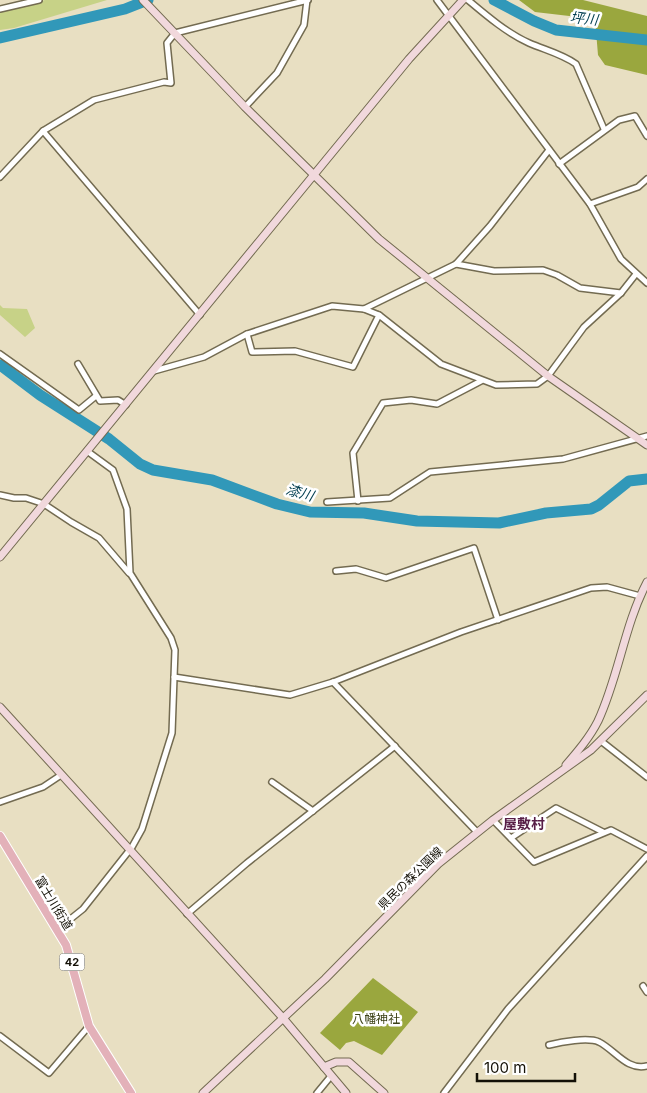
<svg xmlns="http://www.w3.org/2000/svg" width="647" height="1093" viewBox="0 0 647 1093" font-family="Inter,'Noto Sans JP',sans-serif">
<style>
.green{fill:#c7d287}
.forest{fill:#9aa73e}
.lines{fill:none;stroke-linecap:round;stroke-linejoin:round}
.river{stroke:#3198b9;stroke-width:11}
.street-casing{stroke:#736b51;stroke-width:8}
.secondary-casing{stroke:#736b51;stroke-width:9}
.primary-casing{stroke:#fff;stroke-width:10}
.street{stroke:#fff;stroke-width:5}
.secondary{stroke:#f1d8dc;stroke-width:7}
.primary{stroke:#e3b1b9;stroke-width:8}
.labels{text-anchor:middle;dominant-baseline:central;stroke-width:5;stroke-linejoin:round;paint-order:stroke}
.shield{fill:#fff;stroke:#5a5851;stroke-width:1}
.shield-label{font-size:11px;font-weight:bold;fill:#131006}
.street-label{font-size:12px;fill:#131006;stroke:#fff}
.park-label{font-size:12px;fill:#3c4116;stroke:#fff}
.water-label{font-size:14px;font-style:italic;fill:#003d4f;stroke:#fff}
.neighbourhood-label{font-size:14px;font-weight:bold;fill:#571d46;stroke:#fff}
</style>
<rect width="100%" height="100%" fill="#e8dfc2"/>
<!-- green -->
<g class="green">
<polygon points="45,0 107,0 14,28 0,30 0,11"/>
<polygon points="0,305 3,308 27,309 35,328 25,337 0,315"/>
</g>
<!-- forest -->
<g class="forest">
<polygon points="519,0 583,0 647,16 647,75 605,65 598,55 595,19 535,12"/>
<polygon points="373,978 418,1012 382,1055 354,1041 346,1043 340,1050 320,1033"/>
</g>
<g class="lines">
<!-- river -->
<g class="river">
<polyline points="494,0 534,21 556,30 647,40"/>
<polyline points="0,38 125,9 148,0"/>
<polyline points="0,365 40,395 109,439 140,464 153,470 212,480 277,504 310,512 364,513 417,521 499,523 546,513 591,509 599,505 629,481 647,479"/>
</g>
<defs>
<g id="street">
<polyline points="437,0 590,204 621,259 647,283"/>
<path d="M468 0C487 16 507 33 529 43 545 50 562 54 576 64L604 129"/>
<polyline points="0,9 39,0"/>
<polyline points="245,107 277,73 304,25 307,0"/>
<polyline points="43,131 200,315"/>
<polyline points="559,164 619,120 635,116 647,136"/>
<polyline points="0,177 43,131 94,100 164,82 171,83 167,43 175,33 308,0"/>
<polyline points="590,204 638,187 647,179"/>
<polyline points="456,264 494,271 543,270 557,275 580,288 621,293"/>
<polyline points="364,309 379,315 441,364 496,385 537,384 548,376 584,327 621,293 636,274"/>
<polyline points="247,334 252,352 295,351 353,367 379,315"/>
<polyline points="0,354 79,410 96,396"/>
<polyline points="78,364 100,401 118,400 126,405"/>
<polyline points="154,371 204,357 247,334 332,306 364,309 456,264 490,226 549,150"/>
<polyline points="0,495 14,498 26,498 44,504 71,522 99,538 129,573"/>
<polyline points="358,501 353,453 383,403 411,400 437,404 481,381"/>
<polyline points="327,502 390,498 430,472 563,459 647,436"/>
<polyline points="336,571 356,569 386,578 474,548 498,620"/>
<polyline points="174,677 290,695 333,682 461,632 591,588 607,587 640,596"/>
<polyline points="333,682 477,832"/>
<polyline points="601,741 647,777"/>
<polyline points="272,782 313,811"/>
<polyline points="0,802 43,787 61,775"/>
<polyline points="493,820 534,862 611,830 647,849"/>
<polyline points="511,838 556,808 603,832"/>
<polyline points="187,914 247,863 395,746"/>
<polyline points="58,929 83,909 132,847 142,829 172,733 175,650 171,638 130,573 127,509 113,470 87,451"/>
<polyline points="643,986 647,992"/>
<polyline points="0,1036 49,1073 89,1026"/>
<path d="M549 1045C561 1042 588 1037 599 1042 615 1050 627 1071 647 1066"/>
<polyline points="317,1093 331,1076"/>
<polyline points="444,1093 508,1009 647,856"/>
</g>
<g id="secondary">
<polyline points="143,0 245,107 379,239 548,376 647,445"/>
<polyline points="0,557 409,59 463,0"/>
<polyline points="0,707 283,1018 346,1093"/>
<path d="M566 765C578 751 590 737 598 721 619 676 624 626 647 582"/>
<polyline points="324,1067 336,1062 349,1062 384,1093"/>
<polyline points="203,1093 325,979 438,864 493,820 591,750 647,695"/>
</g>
<polyline id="primary" points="0,836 66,945 89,1026 131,1093"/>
</defs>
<!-- street casing -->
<use href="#street" class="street-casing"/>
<!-- secondary casing -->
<use href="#secondary" class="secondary-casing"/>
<!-- primary casing -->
<use href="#primary" class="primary-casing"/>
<!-- street -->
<use href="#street" class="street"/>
<!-- secondary -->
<use href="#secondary" class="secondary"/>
<!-- primary -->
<use href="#primary" class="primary"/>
</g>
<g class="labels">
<!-- shield labels -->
<rect class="shield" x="59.5" y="953.5" width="25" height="17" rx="4"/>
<g class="shield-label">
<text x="72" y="962">42</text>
</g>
<!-- street labels -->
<g class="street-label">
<text transform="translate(410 878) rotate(-44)">県民の森公園線</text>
<text transform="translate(54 903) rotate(59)">富士川街道</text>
</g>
<!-- park labels -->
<g class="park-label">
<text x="376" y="1018">八幡神社</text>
</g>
<!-- water labels -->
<g class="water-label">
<text transform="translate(584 18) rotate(6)">坪川</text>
<text transform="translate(300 492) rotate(16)">漆川</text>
</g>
<!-- neighbourhood labels -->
<g class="neighbourhood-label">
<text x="524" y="823">屋敷村</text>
</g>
</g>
<!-- scale -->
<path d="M477 1073v8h98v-8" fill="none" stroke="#131006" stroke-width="2.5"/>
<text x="484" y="1073" font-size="15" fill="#131006" stroke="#ffffff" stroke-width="4" paint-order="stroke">100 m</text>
</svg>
